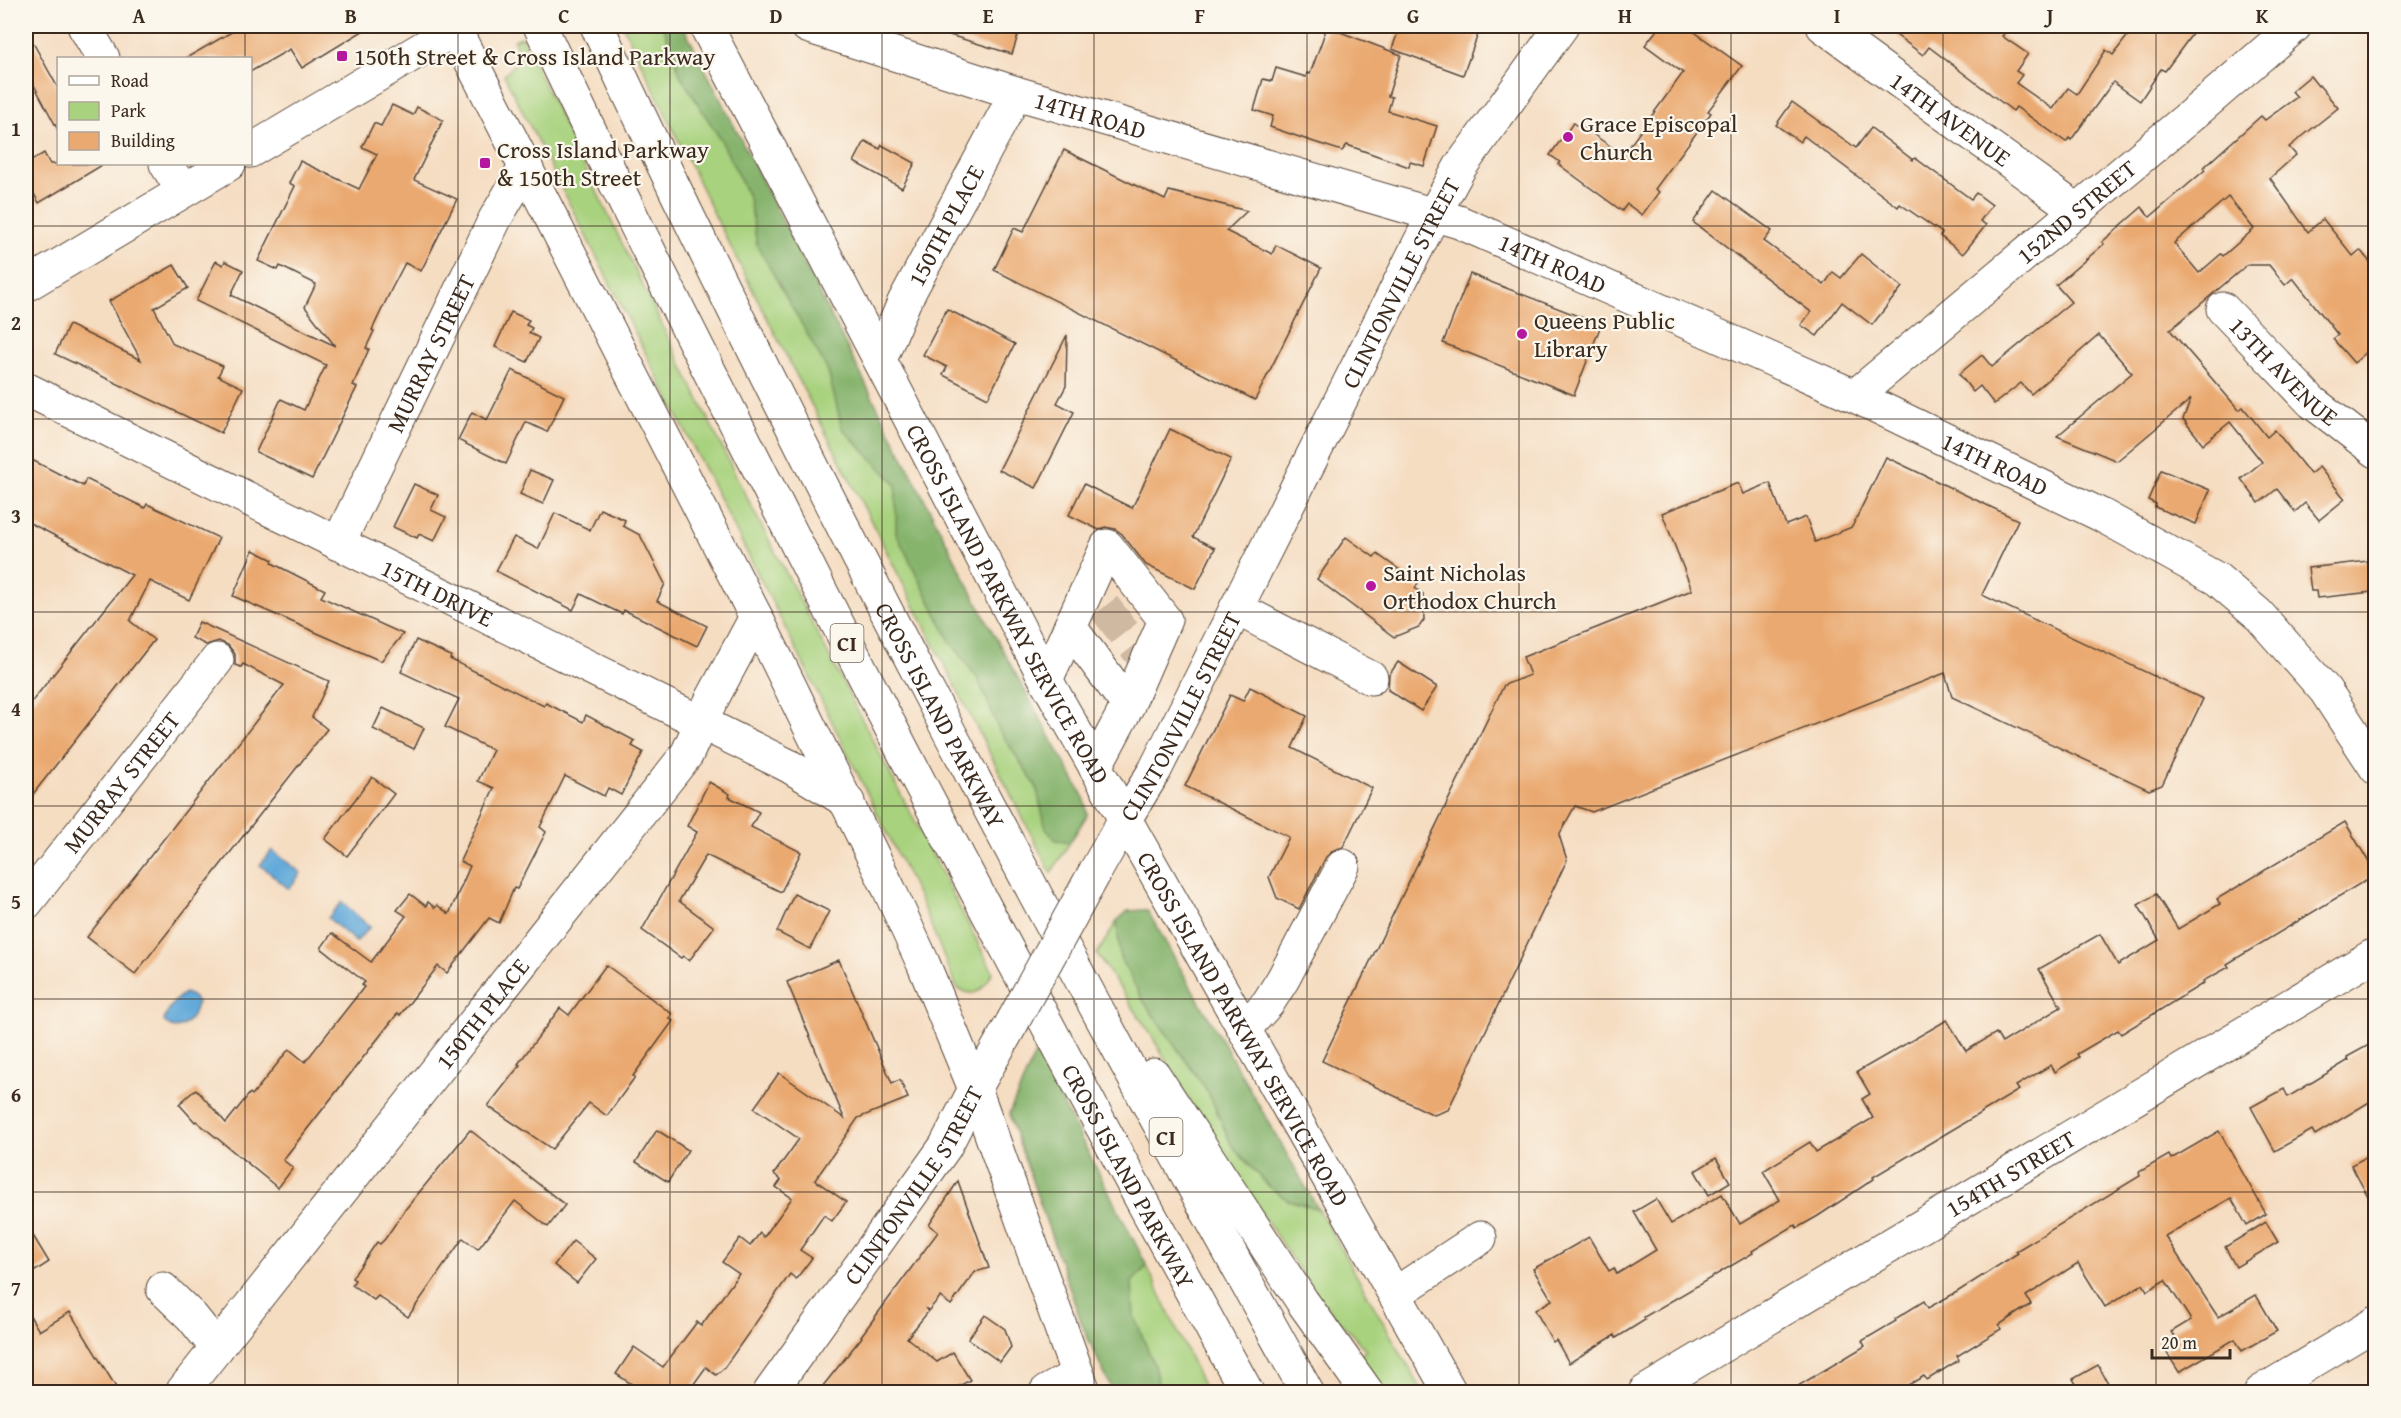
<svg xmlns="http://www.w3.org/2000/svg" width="2401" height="1418" viewBox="0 0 2401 1418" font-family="'Gentium Book Plus',serif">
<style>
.green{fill:#a8d27e;stroke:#727e4e;stroke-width:1.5}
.forest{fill:#86b46d;stroke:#606f46;stroke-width:1.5}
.water{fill:#64aada;stroke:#506a7c;stroke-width:1.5}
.building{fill:#eaa970;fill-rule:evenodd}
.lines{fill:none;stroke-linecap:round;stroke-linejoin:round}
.minor-tunnel{stroke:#d0b9a1;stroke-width:33;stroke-dasharray:33 16;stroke-linecap:butt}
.minor-casing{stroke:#574537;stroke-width:35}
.major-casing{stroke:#574537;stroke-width:35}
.highway-casing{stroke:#574537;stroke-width:35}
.minor{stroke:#fff;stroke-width:33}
.major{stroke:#fff;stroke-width:33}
.highway{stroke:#fff;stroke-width:33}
.major-bridge-casing{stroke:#574537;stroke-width:35;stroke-linecap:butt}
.major-bridge{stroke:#fff;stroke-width:33}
.grid{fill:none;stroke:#3b2a1e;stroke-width:1.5;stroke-opacity:0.55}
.poi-dot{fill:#b5179e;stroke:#fbf7ec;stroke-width:2}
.labels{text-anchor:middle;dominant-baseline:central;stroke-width:4.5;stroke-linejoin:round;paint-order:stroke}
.shield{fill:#fbf7ec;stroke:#75685c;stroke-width:1.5}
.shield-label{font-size:22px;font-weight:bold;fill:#3b2a1e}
.poi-label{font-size:24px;fill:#3b2a1e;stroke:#fbf7ec;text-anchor:start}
.street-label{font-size:24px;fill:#3b2a1e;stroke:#fbf7ec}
.neatline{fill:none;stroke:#3b2a1e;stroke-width:2}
.grid-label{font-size:20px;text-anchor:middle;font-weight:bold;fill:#3b2a1e}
</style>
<rect width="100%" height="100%" fill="#fbf7ec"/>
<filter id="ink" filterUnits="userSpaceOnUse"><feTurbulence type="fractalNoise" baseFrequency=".0167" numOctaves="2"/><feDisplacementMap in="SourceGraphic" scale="12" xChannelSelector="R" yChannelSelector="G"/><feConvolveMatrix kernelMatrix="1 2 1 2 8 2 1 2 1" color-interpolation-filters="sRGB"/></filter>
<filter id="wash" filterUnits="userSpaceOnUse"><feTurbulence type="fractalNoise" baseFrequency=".008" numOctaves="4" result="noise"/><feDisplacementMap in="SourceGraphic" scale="24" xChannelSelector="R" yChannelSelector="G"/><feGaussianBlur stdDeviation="1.35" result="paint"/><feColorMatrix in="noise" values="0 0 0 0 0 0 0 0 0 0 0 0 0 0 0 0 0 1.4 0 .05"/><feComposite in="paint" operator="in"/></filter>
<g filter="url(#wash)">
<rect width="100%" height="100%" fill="#f5ddc2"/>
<!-- green -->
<g class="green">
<polygon points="623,26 683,26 985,618 1085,800 1087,815 1051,873 718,222"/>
<path d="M521 37 743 490 993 972C983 989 977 1000 957 988L922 904 794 645 504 75C517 64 520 57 514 40Z"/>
<polygon points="1147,910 1423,1392 1380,1392 1355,1360 1366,1350 1316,1295 1209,1135 1150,1033 1097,954 1117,921 1128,911"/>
<polygon points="1036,1052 1147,1266 1206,1392 1113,1392 1083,1327 1009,1114"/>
</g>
<!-- forest -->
<g class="forest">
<polygon points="663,26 683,26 985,618 1085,800 1087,815 1070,842 1056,840 1046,829 1036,786 999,730 978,679 950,641 896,533 896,484 842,428 828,371 757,245 749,198 721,140 681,77"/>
<polygon points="1147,910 1318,1209 1288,1200 1269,1187 1232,1146 1208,1092 1144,1002 1120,958 1117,921 1128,911"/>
<polygon points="1036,1052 1147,1266 1132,1282 1134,1316 1154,1365 1160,1392 1113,1392 1083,1327 1009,1114"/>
</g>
<!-- water -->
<g class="water">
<polygon points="272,850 301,873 289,889 260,865"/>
<polygon points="342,902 370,927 356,942 328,918"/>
<path d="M185 993 192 996 197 1002C196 1017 178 1039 164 1021 167 1010 175 999 185 993Z"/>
</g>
<g id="blocks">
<!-- building -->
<g class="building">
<polygon points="242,26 371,26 302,68 290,49 250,72 250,58 186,58"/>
<polygon points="936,26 1021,26 1012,54 936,31"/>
<polygon points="1400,26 1481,26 1463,75 1392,49"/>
<polygon points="1660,26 1686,26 1742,66 1708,111 1711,113 1655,189 1659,192 1642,215 1627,204 1622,211 1558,164 1560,162 1550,155 1573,123 1583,130 1584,128 1623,155 1683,73 1645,45"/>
<polygon points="1884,26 2010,26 2002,36 2028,54 2016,71 2022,75 2016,83 2053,109 2068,88 2077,94 2106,50 2113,55 2135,26 2198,26 2165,71 2161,69 2140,101 2113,82 2071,140 2069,138 2066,142 2016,107 2013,111 1929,47 1923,55"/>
<polygon points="1327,27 1401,55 1388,96 1392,97 1388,111 1437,126 1424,166 1410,162 1409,167 1347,145 1342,151 1311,141 1270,127 1273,116 1254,110 1263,79 1272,81 1276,68 1306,77 1307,73 1310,74"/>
<polygon points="26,30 58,88 58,130 26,70"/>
<path d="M2310 76 2318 86 2319 85 2338 108 2289 147 2296 155 2270 178 2308 232 2323 219 2353 256 2360 250 2376 269V344L2354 363 2333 339 2338 335 2293 278 2285 285 2269 265H2247L2170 330 2239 410 2243 407 2267 437 2275 430 2310 474 2319 467 2345 499 2319 520 2305 503 2295 512 2277 489 2259 503 2241 479 2262 462 2230 422 2203 444 2183 419 2191 399 2117 461 2057 436 2132 373 2099 335 2031 394 2021 383 1994 404 1980 386 1973 392 1959 374 1982 355 1992 367 2071 302 2056 285 2104 244 2102 242 2142 207 2150 217 2205 170 2203 168 2261 116 2265 120 2297 97 2292 91ZM2228 197 2254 229 2223 256 2221 254 2199 273 2174 243Z"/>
<polygon points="1792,102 1856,148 1871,128 1913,160 1915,158 1971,199 1976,193 1992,205 1980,221 1986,225 1963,254 1940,236 1942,233 1900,204 1898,207 1804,136 1800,142 1776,125"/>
<polygon points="392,105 413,115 417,107 443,120 414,180 457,199 421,271 405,263 392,288 372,330 374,331 366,348 369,349 353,385 357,387 312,479 256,452 281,399 304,410 326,365 196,301 216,261 223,265 225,261 243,270 231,295 335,346 305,307 316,284 280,266 278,270 258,261 295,186 289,183 300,161 359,189 377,154 362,147 374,123 381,126"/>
<polygon points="865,141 880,149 882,145 915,163 902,188 854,162"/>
<polygon points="1064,150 1165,200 1169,191 1247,211 1226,231 1272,254 1276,245 1321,268 1255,400 994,270 1014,228 1023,232"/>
<polygon points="44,153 50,164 104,164 39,203 26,179 26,164"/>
<polygon points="1716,190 1772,231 1764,241 1824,285 1833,272 1841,278 1861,254 1902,287 1872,325 1842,302 1817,336 1801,325 1811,312 1693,222"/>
<polygon points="174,265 188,288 154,308 173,344 223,366 218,376 243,388 221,433 55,354 69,325 141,360 109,301"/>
<polygon points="1470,274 1601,325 1574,395 1443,343"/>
<polygon points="947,309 1015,344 988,398 943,375 947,367 923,355"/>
<polygon points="511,312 529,320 526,325 532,328 529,333 539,338 527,362 495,347"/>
<polygon points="1067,335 1066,386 1057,403 1074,412 1036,488 999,470"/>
<polygon points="512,370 564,396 547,432 526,422 506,464 458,440 472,412 487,420"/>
<polygon points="1170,429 1231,459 1193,537 1215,548 1195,589 1146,565 1122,534 1115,529 1105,527 1099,530 1069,515 1084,484 1132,508"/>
<polygon points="26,457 83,486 86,479 145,508 147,504 219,538 189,600 150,581 130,621 154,640 26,803 26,709 132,575 26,521"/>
<polygon points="1886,457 2018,520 1982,595 2203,699 2162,785 2149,790 1952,697 1945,673 1592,812 1575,806 1559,835 1567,860 1448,1110 1434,1115 1322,1061 1504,685 1530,675 1523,657 1692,590 1662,513 1738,483 1743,494 1770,483 1786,525 1806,517 1815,542 1852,527"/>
<polygon points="530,470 554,480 543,504 520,494"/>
<polygon points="2161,470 2210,490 2196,524 2155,507 2156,504 2148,500"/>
<polygon points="414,484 438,495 431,510 446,517 434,541 419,534 417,538 393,527"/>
<polygon points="600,509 625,520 623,526 640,535 665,584 657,601 707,626 697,646 624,610 622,614 581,594 573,610 496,571 514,537 538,549 555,513 590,530"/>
<polygon points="1346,537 1374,557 1377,554 1418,583 1415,588 1423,594 1424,620 1419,627 1394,637 1317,579"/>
<polygon points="253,550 273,560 272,563 325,590 321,597 403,634 381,661 233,596"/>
<polygon points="2368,561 2372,592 2317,598 2316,591 2311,591 2308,568"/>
<polygon points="199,622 329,681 312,717 327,729 135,974 87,937 284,685 243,664 241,667 235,665 235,654 228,645 219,641 206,645 192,638"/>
<polygon points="416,640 451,656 450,659 544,706 546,703 583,722 586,715 635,741 632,746 643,752 621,795 608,788 604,796 565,776 540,827 546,832 517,889 514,888 499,923 489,918 447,973 438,966 400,1015 398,1013 283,1160 293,1168 278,1188 196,1121 195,1122 179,1104 196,1089 226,1123 250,1093 252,1095 266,1078 289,1049 305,1062 364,987 362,985 365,982 321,948 332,933 371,962 406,916 397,910 410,894 426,906 428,902 435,908 437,905 449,914 470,866 460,861 494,788 478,781 493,750 445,727 459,699 401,672"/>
<polygon points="1398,662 1437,687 1421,711 1388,690 1389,675"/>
<polygon points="1250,687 1307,716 1292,748 1372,788 1343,847 1334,850 1326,857 1299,909 1277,898 1269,877 1289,837 1185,786 1230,695 1243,701"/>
<polygon points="383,708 424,728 414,749 373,729"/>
<polygon points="372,777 394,794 347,856 325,839"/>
<polygon points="709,782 730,794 729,797 759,812 751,827 801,852 781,892 706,855 679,901 714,927 689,961 683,956 681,958 642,930 697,832 687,826"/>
<polygon points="2345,822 2376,874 2227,964 2229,967 2203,981 2204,983 2121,1034 2118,1030 2077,1054 2079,1057 2055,1072 2051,1065 2016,1086 2019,1090 1873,1177 1874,1179 1818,1216 1797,1228 1795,1225 1752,1251 1753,1253 1644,1317 1645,1320 1616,1338 1615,1335 1569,1363 1556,1340 1553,1342 1535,1310 1552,1300 1533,1269 1589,1237 1609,1271 1614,1268 1617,1274 1656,1250 1634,1212 1656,1199 1671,1224 1722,1194 1740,1224 1780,1200 1763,1171 1810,1142 1816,1152 1873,1118 1862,1099 1870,1094 1857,1072 1947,1020 1966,1051 1996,1033 2002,1043 2061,1007 2039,969 2100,934 2118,965 2159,940 2138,905 2156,894 2178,929 2220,904 2217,899"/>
<polygon points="794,894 829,911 810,949 777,932"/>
<polygon points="839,960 892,1083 900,1080 908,1098 858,1118 815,1180 846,1202 832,1221 824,1215 800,1250 812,1258 796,1279 790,1274 724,1368 716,1375 706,1367 688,1392 644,1392 616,1374 634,1347 663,1367 697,1322 701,1326 739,1274 722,1262 740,1238 750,1246 760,1233 764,1237 792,1198 776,1187 781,1180 774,1174 799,1139 754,1108 779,1073 844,1118 787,982"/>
<polygon points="606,965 672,1014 669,1018 673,1021 633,1076 635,1077 607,1116 589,1103 552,1149 488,1106 520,1065 518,1064 560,1008 569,1015"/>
<polygon points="2376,1041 2376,1098 2315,1135 2312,1130 2275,1151 2251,1107 2284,1089 2288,1097 2349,1060 2347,1057"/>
<polygon points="470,1130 565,1205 548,1227 515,1201 478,1249 463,1238 408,1317 378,1296 374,1300 352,1285 355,1280 352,1278 377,1242 380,1244 385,1239 404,1211"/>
<polygon points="657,1130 688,1150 668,1182 636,1162"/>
<polygon points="2219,1131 2266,1214 2247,1226 2231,1198 2165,1236 2218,1317 2256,1295 2277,1331 2242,1351 2235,1339 2179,1372 2165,1350 2178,1342 2171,1332 2191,1320 2165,1280 2147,1291 2143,1284 2105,1307 2078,1263 2026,1296 2031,1304 1999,1325 2001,1329 1957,1356 1959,1360 1927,1380 1924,1376 1896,1392 1788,1392 1865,1346 1862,1341 1896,1321 1895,1319 1924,1301 1928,1308 1957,1292 2018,1253 2016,1251 2140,1176 2139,1172 2169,1155 2171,1159"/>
<polygon points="2376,1152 2376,1211 2351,1165"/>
<polygon points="1716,1158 1730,1182 1709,1195 1695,1171"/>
<polygon points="958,1181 989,1268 975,1272 951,1305 940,1297 929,1310 926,1309 928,1312 907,1338 937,1362 953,1352 970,1380 949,1392 818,1392 862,1337 861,1336 938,1232 929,1225"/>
<polygon points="2266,1222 2278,1242 2236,1267 2225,1247"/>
<polygon points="26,1224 49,1262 32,1273 26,1262"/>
<polygon points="573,1241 596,1259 577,1283 554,1265"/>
<polygon points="26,1309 39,1331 70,1312 119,1392 26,1392"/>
<polygon points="985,1315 1005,1329 1011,1347 1000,1362 968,1339"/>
<polygon points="2098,1365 2113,1392 2081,1392 2073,1379"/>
</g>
</g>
</g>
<g filter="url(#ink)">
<use href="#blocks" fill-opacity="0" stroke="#574537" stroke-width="1.5"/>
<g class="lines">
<!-- minor-tunnel -->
<polyline class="minor-tunnel" points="1104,607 1140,653"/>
<defs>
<g id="minor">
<polyline points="84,26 103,58"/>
<path id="s1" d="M807 26 1016 93 1459 222 1855 396 2101 515 2217 579 2257 613 2325 690 2376 768"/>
<path id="s2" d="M1823 26 2078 211"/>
<polyline points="250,151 460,26"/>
<polyline points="166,164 183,191"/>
<polyline points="26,285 229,164"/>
<path id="s3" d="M2223 309 2312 402 2376 451"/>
<path id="s4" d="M880 360 904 302 1016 93"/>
<path id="s5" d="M26 389 789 766 848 802"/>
<path id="s6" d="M1855 396 2201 107 2295 26"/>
<path id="s7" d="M338 544 495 219 526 166"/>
<polyline points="1236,608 1371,678"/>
<polyline points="1070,627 1128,705"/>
<polyline points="1046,680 1107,546 1165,620 1128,705 1095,767"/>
<path id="s8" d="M1125 819 1155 770 1433 216 1460 167 1562 26"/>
<path id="s9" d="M26 903 217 660"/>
<polyline points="1244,1029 1268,1003 1283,979 1343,866"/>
<polyline points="163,1289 192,1317 217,1348"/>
<polyline points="1395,1294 1480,1238"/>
<path id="s10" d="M182 1392 687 754 711 701 756 617"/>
<path id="s11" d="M770 1392 945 1147 975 1089"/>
<polyline points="1046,1392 1077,1375"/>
<path id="s12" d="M1645 1392 2376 954"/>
<polyline points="2261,1392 2376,1323"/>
</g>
<g id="major">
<polyline points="453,26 756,617 889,889 923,963 975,1089 1084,1392"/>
<path id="s13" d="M706 26 1046 680 1450 1392"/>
<polyline points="1095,872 1125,819"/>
<polyline points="975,1089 1012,1023"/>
</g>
<g id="highway">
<path id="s14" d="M540 26C612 180 689 331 766 483 920 789 1081 1092 1247 1392"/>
<path id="s15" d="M597 26C815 490 1058 944 1307 1392"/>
<polyline points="1154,1075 1302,1301 1367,1392"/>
</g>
</defs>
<!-- minor casing -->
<use href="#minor" class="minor-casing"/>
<!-- major casing -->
<use href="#major" class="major-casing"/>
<!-- highway casing -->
<use href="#highway" class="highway-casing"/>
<!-- minor -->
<use href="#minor" class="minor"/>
<!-- major -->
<use href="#major" class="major"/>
<!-- highway -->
<use href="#highway" class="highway"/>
<defs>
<polyline id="major-bridge" points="1012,1023 1095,872"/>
</defs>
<!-- major-bridge casing -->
<use href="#major-bridge" class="major-bridge-casing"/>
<!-- major-bridge -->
<use href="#major-bridge" class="major-bridge"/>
</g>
</g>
<!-- grid -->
<path class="grid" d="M245 26V58M458 26V1392M670 26V1392M882 26V1392M1094 26V1392M1307 26V1392M1519 26V1392M1731 26V1392M1943 26V1392M2156 26V1392M245 164V1392M26 226H2376M26 419H2376M26 612H2376M26 806H2376M26 999H2376M26 1192H2376"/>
<!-- markers -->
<g class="poi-dot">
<rect x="336" y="50" width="12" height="12" rx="3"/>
<circle cx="1568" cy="137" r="6"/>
<rect x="479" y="157" width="12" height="12" rx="3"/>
<circle cx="1522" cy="334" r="6"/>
<circle cx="1371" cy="586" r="6"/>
</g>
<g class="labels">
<!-- shield labels -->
<g class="shield">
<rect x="830.5" y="624" width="33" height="38" rx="4.5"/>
<rect x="1149.5" y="1118" width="33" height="38" rx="4.5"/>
</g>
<g class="shield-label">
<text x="847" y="643">CI</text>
<text x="1166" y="1137">CI</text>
</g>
<!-- poi labels -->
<g class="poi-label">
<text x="354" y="56">150th Street &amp; Cross Island Parkway</text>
<text x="1580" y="123">Grace Episcopal<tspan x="1580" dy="28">Church</tspan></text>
<text x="497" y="149">Cross Island Parkway<tspan x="497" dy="28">&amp; 150th Street</tspan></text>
<text x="1534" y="320">Queens Public<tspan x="1534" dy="28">Library</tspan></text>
<text x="1383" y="572">Saint Nicholas<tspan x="1383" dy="28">Orthodox Church</tspan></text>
</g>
<!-- street labels -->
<g class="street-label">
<text stroke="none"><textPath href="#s1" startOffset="297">14TH ROAD</textPath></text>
<text stroke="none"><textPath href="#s2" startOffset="158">14TH AVENUE</textPath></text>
<text stroke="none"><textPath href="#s6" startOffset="288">152ND STREET</textPath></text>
<text stroke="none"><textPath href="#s4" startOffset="150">150TH PLACE</textPath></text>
<text stroke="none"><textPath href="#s1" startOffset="783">14TH ROAD</textPath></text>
<text stroke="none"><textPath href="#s8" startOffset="603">CLINTONVILLE STREET</textPath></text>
<text stroke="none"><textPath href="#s7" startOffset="212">MURRAY STREET</textPath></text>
<text stroke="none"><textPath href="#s3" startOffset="87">13TH AVENUE</textPath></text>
<text stroke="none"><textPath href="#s1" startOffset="1269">14TH ROAD</textPath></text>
<text stroke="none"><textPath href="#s5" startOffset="459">15TH DRIVE</textPath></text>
<text stroke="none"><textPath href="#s13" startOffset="652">CROSS ISLAND PARKWAY SERVICE ROAD</textPath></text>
<text stroke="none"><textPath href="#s15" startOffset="770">CROSS ISLAND PARKWAY</textPath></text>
<text stroke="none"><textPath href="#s8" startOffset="117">CLINTONVILLE STREET</textPath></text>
<text stroke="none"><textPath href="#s9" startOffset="154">MURRAY STREET</textPath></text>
<text stroke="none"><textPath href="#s10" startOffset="483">150TH PLACE</textPath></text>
<text stroke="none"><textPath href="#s13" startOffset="1138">CROSS ISLAND PARKWAY SERVICE ROAD</textPath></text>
<text stroke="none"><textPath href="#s12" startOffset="426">154TH STREET</textPath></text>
<text stroke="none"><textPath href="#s14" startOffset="1292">CROSS ISLAND PARKWAY</textPath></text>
<text stroke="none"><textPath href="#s11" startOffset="252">CLINTONVILLE STREET</textPath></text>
</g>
</g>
<!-- margin -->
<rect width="2401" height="1418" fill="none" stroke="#fbf7ec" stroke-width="66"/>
<!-- legend -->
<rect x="57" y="57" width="195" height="108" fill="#fbf7ec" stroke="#aea59a" stroke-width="1.5"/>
<rect x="69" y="76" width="30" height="9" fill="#ffffff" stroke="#aea59a" stroke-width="1.5"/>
<text x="111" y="87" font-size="18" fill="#3b2a1e">Road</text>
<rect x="69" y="102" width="30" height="18" fill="#a8d27e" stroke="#aea59a" stroke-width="1.5"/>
<text x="111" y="117" font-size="18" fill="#3b2a1e">Park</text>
<rect x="69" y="132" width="30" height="18" fill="#eaa970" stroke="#aea59a" stroke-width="1.5"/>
<text x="111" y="147" font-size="18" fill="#3b2a1e">Building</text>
<!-- scale -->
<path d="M2152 1349v9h78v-9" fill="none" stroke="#3b2a1e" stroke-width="3"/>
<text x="2161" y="1349" font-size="18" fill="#3b2a1e" stroke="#fbf7ec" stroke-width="4.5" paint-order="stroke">20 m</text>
<rect x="33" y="33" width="2335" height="1352" class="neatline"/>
<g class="grid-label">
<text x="139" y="23">A</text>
<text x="351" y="23">B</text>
<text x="564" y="23">C</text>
<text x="776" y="23">D</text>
<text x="988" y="23">E</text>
<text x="1200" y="23">F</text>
<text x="1413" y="23">G</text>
<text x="1625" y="23">H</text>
<text x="1837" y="23">I</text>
<text x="2050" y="23">J</text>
<text x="2262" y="23">K</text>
<text x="16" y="136">1</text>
<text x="16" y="330">2</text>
<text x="16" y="523">3</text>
<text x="16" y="716">4</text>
<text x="16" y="909">5</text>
<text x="16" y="1102">6</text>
<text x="16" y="1295">7</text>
</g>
</svg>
